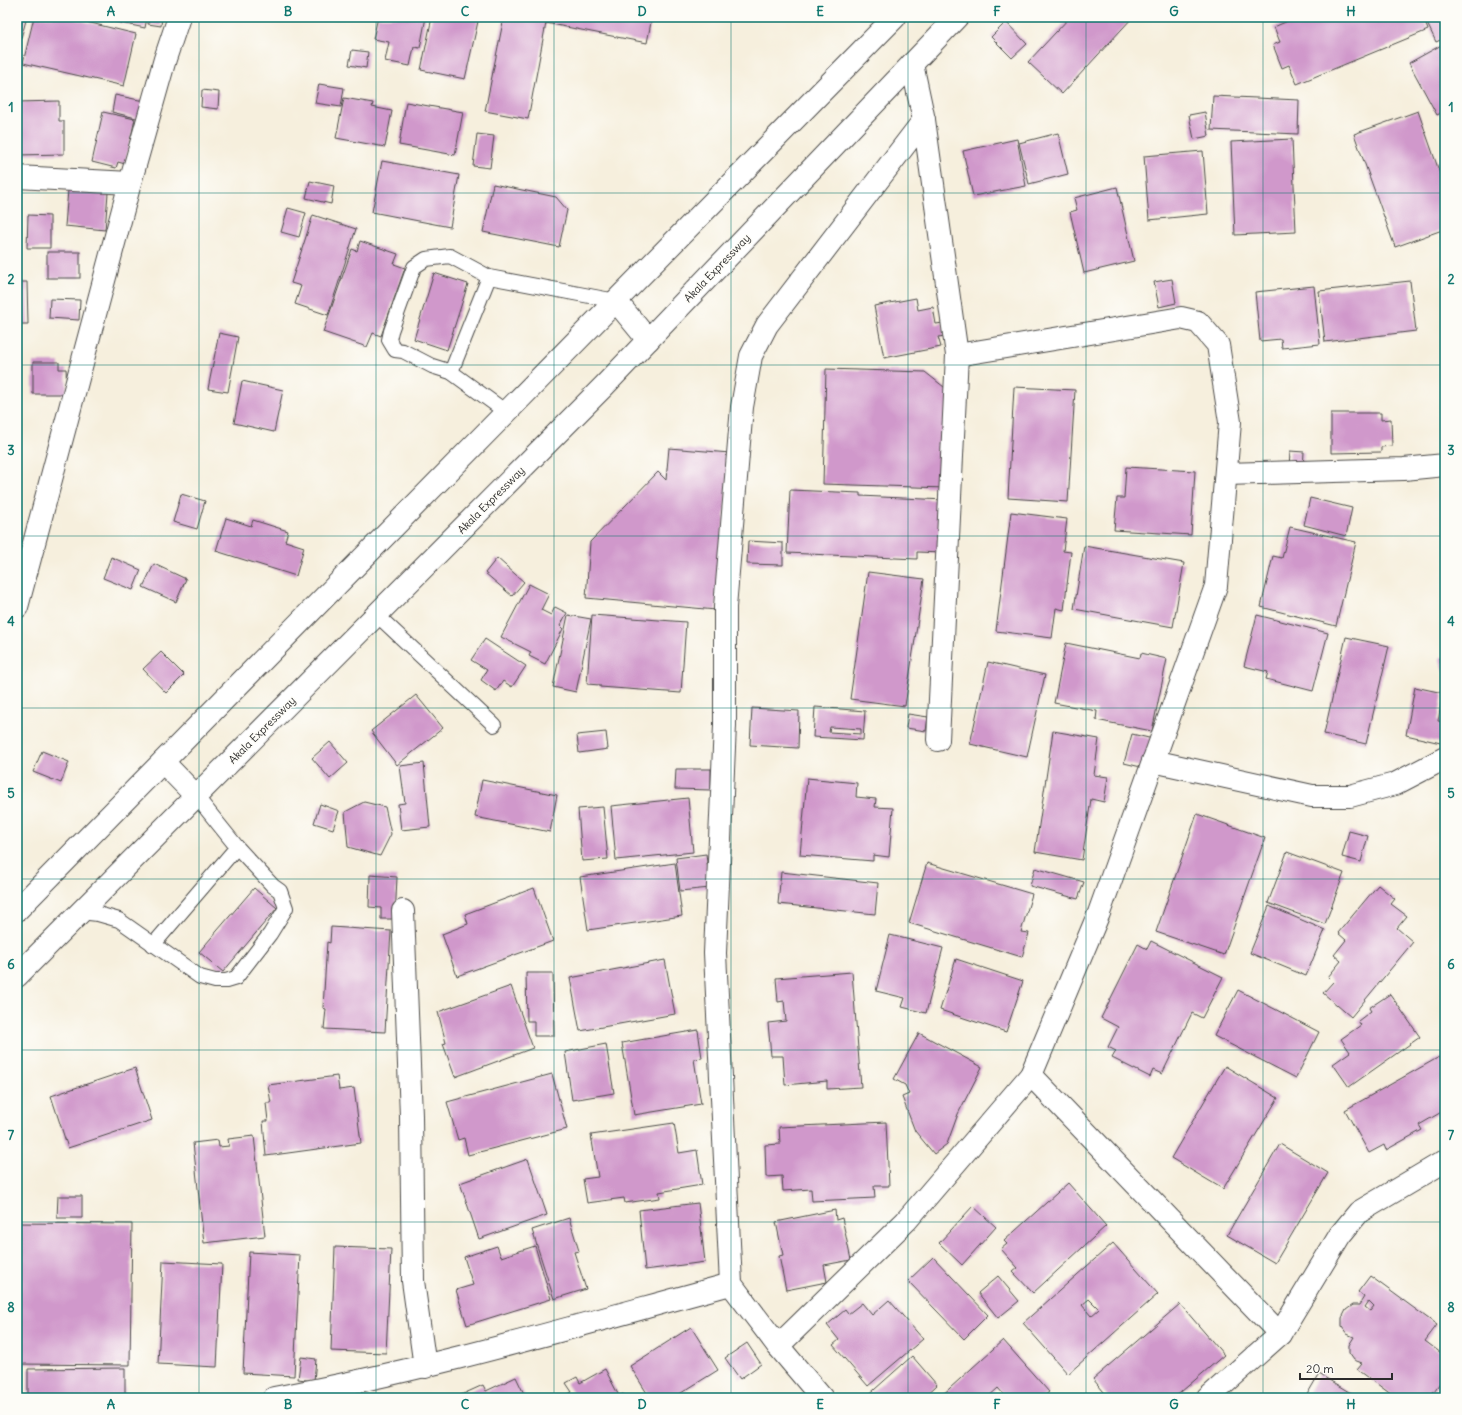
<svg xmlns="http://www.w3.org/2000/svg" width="1462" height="1415" viewBox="0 0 1462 1415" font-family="Delius,sans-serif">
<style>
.building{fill:#d098cb;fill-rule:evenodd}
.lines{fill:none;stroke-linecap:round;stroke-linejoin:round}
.lane-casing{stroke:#494846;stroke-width:16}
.street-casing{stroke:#494846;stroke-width:24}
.primary-casing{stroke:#494846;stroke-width:24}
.lane{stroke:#fff;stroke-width:14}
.street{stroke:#fff;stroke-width:22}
.primary{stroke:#fff;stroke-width:22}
.grid{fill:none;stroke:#0f766e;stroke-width:1;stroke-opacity:0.55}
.labels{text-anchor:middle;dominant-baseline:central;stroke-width:3;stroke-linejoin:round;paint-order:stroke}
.street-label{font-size:11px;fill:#2b2b2b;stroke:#fdfcf7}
.neatline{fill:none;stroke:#0f766e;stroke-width:1.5}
.grid-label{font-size:13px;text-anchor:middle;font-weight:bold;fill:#0f766e}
</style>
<rect width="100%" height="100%" fill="#fdfcf7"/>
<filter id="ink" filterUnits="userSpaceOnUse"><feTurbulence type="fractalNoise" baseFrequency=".025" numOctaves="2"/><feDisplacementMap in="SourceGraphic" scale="8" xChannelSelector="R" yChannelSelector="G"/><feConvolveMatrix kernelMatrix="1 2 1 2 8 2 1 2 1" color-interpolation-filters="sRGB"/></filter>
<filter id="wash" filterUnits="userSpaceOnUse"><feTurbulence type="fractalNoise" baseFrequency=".012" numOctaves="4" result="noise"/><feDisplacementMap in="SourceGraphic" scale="16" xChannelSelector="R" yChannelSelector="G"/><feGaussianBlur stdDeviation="0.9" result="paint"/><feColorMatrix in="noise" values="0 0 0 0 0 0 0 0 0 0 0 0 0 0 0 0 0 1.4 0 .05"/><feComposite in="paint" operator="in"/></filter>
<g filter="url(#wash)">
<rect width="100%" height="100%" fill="#f6efdd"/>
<g id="blocks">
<!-- building -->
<g class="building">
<polygon points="17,17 27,17 17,52"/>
<polygon points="34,17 66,17 136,34 124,86 23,63"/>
<polygon points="92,17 147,17 145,28"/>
<polygon points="149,17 162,17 161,26 148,24"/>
<polygon points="378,17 426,17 420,48 414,47 410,66 385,61 389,42 373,39"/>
<polygon points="432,17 479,17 465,79 421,70"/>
<polygon points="504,17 652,17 647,43 546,23 528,119 485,111"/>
<polygon points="1070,17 1133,17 1062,94 1028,62"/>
<polygon points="1297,17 1423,17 1428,30 1297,84 1289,65 1282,68 1273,45 1280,42 1274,27"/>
<polygon points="1442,17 1445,24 1445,38 1436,42 1427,23"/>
<polygon points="1006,22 1027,44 1012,58 991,37"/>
<polygon points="1445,43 1445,111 1437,115 1409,63"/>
<polygon points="352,50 368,52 366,68 349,65"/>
<polygon points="319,84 344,88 341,107 315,103"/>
<polygon points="202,90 219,92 218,109 201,107"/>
<polygon points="115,95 144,101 140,119 112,112"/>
<polygon points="1213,96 1299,100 1298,134 1211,130"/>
<polygon points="344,98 373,103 372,107 392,111 385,147 336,138"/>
<polygon points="59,101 59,121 64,121 64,154 17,155 17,102"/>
<polygon points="406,102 463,112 455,155 399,145"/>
<polygon points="1418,111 1445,188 1445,229 1395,247 1354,134"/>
<polygon points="103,112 135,119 125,164 118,162 116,168 92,162"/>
<polygon points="1205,112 1209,136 1194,139 1189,115"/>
<polygon points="1058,133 1068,174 1029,184 1019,143"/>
<polygon points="477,134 494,136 490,168 473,166"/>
<polygon points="1017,139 1026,186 973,196 963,151"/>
<polygon points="1292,139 1296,232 1235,235 1231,142"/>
<polygon points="1203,151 1208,214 1149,220 1144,156"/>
<polygon points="382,161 459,175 450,227 372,212"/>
<polygon points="310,181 334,186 331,204 306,198"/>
<polygon points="493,184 556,197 567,210 559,247 483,232"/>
<polygon points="1117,187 1134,261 1084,273 1070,212 1077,210 1074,198"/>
<polygon points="68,190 108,193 105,230 65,226"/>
<polygon points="288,208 306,213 299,237 281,232"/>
<polygon points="28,215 50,216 50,248 27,248"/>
<polygon points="313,215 356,229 328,315 295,304 301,286 291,283"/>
<polygon points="360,241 398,254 394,264 405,268 381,336 373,333 367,347 323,332 352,249 357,251"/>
<rect x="47" y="252" width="33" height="26"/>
<polygon points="434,273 468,284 447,350 414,339"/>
<polygon points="1172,279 1176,303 1159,307 1154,282"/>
<polygon points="1410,281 1416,331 1325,342 1319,291"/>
<polygon points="17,282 27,282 28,324 17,324"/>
<polygon points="1314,286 1320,344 1282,348 1281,339 1260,341 1255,292"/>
<polygon points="916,298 918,310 933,307 936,324 943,323 945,336 938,337 941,347 884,358 874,306"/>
<polygon points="50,299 80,300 79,320 49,318"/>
<polygon points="219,333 238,337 228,392 208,389"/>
<polygon points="33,362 59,362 59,369 66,369 67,394 33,394"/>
<polygon points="826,369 925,372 949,391 946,488 823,484"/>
<polygon points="242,381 283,390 274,432 234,423"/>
<polygon points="1014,387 1075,390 1068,502 1008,498"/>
<polygon points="1331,413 1381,413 1381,420 1391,419 1392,446 1381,447 1381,452 1331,453"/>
<polygon points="669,448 730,453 716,610 586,598 590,542 658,472 666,480"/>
<polygon points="1290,451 1304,452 1303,469 1289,468"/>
<polygon points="1126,467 1195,471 1191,535 1114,530 1117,498 1124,498"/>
<polygon points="790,490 860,493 860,496 945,500 943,553 917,552 917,559 787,553"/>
<polygon points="181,494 205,501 197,529 173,522"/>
<polygon points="1310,498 1352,508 1346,536 1304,525"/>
<polygon points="1011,512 1067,519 1063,551 1071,552 1064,610 1056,608 1052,638 996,631"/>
<polygon points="226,518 251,526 253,520 288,531 285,541 304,547 296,576 216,551"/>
<polygon points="1290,527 1356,542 1336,626 1261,607 1273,556 1282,558"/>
<polygon points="748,541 783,543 783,565 747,564"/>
<polygon points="1084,546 1184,563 1173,627 1074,609"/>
<polygon points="111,557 141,570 133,590 103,578"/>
<polygon points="497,558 524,582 512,596 485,573"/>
<polygon points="154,564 186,579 176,602 143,587"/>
<polygon points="868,572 924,579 905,706 850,699"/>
<polygon points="529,584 549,594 541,610 551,615 555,607 567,613 560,626 563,629 545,664 529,656 531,652 501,637"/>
<polygon points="568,615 591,619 576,692 553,687"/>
<polygon points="592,615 686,622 681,693 600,687 600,685 587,684"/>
<polygon points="1257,615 1328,633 1313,691 1266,679 1268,672 1244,666"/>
<polygon points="1346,637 1389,646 1366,744 1324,734"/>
<polygon points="485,639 526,666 512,687 503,681 496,691 481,680 487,670 471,660"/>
<polygon points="1066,643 1140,658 1141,653 1167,659 1152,731 1096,720 1097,711 1054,703"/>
<polygon points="161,652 184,675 166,693 143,669"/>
<polygon points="1445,656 1445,673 1439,658"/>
<polygon points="988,662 1045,675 1027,757 970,744"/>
<polygon points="1415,687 1443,693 1438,721 1445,722 1445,744 1406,735"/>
<polygon points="416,695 443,728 397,765 371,731"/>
<path d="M815 707 865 711 863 740 813 737ZM830 727 861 729V734L829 732Z"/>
<polygon points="752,708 799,711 798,748 750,745"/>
<polygon points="908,714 928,717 926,731 906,728"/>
<polygon points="1053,731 1099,739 1094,775 1108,777 1104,802 1091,799 1082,860 1035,852"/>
<polygon points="606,732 608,749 579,753 577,735"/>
<polygon points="1132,734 1153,739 1145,768 1124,763"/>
<polygon points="330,742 348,763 330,779 312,758"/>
<polygon points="42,751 69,762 61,783 33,772"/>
<polygon points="424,763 430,827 401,830 398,804 405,803 400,766"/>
<polygon points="676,769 711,769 711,790 675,789"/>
<polygon points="807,778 857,783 856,797 876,799 875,807 893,808 889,857 873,855 873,861 800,855"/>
<polygon points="482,780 557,795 550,832 475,817"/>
<polygon points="688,798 693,852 616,860 611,806"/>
<polygon points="364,802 385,807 391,834 380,856 348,847 345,812"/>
<polygon points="320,804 339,811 333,829 314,823"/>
<polygon points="603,807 608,859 582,861 578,809"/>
<polygon points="1197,814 1265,838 1224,955 1156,932"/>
<polygon points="1349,831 1368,836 1361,862 1342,857"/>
<polygon points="1287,852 1344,873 1325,924 1268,903"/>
<polygon points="706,854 710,888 680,891 676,858"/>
<polygon points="675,863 682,916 588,930 580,877"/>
<polygon points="927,863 1032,894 1021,932 1029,933 1022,957 909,923"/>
<polygon points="1035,868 1084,882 1078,899 1030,886"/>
<polygon points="781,872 878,883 875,914 778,904"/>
<polygon points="370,875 397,877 395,919 381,919 381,908 369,907"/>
<polygon points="1378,885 1395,899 1391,904 1407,916 1397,928 1413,942 1351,1017 1323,993 1333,982 1328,977 1341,961 1334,955 1346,940 1338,933"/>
<polygon points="254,888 277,908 223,972 199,952"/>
<polygon points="534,888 553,941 457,976 442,934 468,924 465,914"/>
<polygon points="1269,906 1325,930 1306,976 1250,953"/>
<polygon points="331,927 391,931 385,1032 324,1029 326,1009 323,1008 327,942 330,943"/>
<polygon points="890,935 943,948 926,1013 902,1007 905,998 876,991"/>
<polygon points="1151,941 1223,977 1202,1018 1192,1013 1162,1074 1153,1070 1150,1077 1112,1058 1116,1051 1108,1047 1118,1027 1101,1018 1138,944 1147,949"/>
<polygon points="956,959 1023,981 1006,1032 940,1010"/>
<polygon points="665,960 675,1014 580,1031 570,978"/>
<polygon points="852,972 861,1087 827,1089 827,1081 785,1085 783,1056 771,1056 768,1023 786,1021 784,1001 778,1002 776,978"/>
<polygon points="526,973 553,973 554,1036 534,1036 534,1021 527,1021"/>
<polygon points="511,986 533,1048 455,1077 443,1044 446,1043 438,1012"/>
<polygon points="1238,990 1319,1032 1296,1078 1214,1036"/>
<polygon points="1390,994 1420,1037 1349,1087 1333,1064 1350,1052 1341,1039 1361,1025 1358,1021 1371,1011 1369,1008"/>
<polygon points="698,1030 702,1058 694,1059 701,1104 634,1115 622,1043"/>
<polygon points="919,1033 982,1067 958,1114 947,1144 934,1154 915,1131 902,1097 909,1094 905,1085 894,1079"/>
<polygon points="606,1044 614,1093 572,1100 565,1052"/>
<polygon points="1441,1056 1445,1063 1445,1110 1419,1125 1422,1130 1386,1150 1384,1145 1369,1153 1345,1110"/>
<polygon points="1225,1066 1278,1098 1223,1189 1171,1158"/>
<polygon points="135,1068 152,1120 68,1148 51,1096"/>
<polygon points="552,1074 567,1129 468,1155 464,1138 458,1140 447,1102"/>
<polygon points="337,1076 339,1090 354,1088 361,1143 266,1156 263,1121 268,1121 266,1103 271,1103 268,1085"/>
<polygon points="886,1122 889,1186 874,1186 875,1198 812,1201 811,1189 783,1191 782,1176 766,1177 765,1145 780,1144 779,1127"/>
<polygon points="674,1123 679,1153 697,1150 702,1185 659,1192 660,1198 625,1203 624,1198 587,1203 583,1179 598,1177 591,1135"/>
<polygon points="254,1136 265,1236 204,1243 193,1143 218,1140 219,1147 229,1146 228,1139"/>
<polygon points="1280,1144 1328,1173 1275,1263 1227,1235"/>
<polygon points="528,1159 547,1215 479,1239 460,1183"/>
<polygon points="1068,1183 1106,1226 1033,1293 1013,1272 1018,1268 1001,1249 1007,1244 1004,1241"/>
<polygon points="58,1196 82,1196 82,1218 57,1218"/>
<polygon points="698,1203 705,1262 645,1270 639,1210"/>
<polygon points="973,1206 996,1227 962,1265 939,1243"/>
<polygon points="835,1210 836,1220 842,1218 851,1260 824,1265 827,1282 786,1290 779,1256 783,1255 776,1222"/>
<polygon points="569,1218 579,1251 574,1252 586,1289 554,1299 532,1230"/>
<polygon points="17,1223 132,1224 130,1365 17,1364"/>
<path d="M1113 1243 1158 1294 1068 1374 1023 1323ZM1089 1299 1099 1309 1091 1316 1082 1305Z"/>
<polygon points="497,1246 501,1257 535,1246 551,1299 467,1325 456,1290 473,1285 464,1257"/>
<polygon points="335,1247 391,1249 386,1353 331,1351"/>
<polygon points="249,1252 300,1255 294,1376 243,1373"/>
<polygon points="933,1257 988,1315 964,1339 908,1281"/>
<polygon points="163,1261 222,1264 217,1367 158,1364"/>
<polygon points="998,1276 1019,1301 998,1318 978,1293"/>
<path d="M1370 1276 1437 1325 1425 1341 1445 1356V1376L1429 1398H1396L1357 1369 1362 1363 1354 1360 1349 1353V1345L1354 1337 1347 1334 1342 1327V1318L1346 1310 1353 1305H1359L1364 1297 1358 1292ZM1369 1301 1374 1306 1370 1311 1365 1307Z"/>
<polygon points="889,1300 923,1339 868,1386 833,1345 839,1340 827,1325 845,1310 848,1314 862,1303 872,1315"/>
<polygon points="1180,1304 1224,1355 1174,1398 1109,1398 1093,1379"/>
<polygon points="691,1327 718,1370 673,1398 650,1398 630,1366"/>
<polygon points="1003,1340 1049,1392 1042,1398 1003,1398 1005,1396 998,1388 987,1398 939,1398"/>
<polygon points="747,1343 761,1364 740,1379 725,1358"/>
<polygon points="912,1356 937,1385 923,1398 865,1398"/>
<polygon points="301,1357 316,1359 314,1381 298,1379"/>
<polygon points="125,1368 125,1397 28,1398 28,1369"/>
<polygon points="605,1369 619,1396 623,1394 625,1398 561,1398 572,1392 566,1383 577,1377 580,1383"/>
<polygon points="1319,1374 1359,1398 1305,1398"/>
<polygon points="516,1377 526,1398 463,1398 461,1395 483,1385 486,1391"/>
</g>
</g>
</g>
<g filter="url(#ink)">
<use href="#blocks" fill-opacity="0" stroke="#494846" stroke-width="1"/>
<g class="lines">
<defs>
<g id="lane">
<polyline points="451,372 489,277"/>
<polyline points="506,412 451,372 432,366 403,351 395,350 389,340 391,331 414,267 426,259 450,256 489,277 616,301"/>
<polyline points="377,615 494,725"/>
<polyline points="80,912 98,914 119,920 200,977 215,981 226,981 236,978 270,934 286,908 280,891 273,886 237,847 196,796"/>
<polyline points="153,945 237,847"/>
</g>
<g id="street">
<polyline points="912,64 924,120 957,355 938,740"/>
<polyline points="17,177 130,183"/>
<polyline points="1226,474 1404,469 1445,465"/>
<polyline points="17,607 130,183 165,59 179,17"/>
<polyline points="1153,761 1312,796 1350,796 1395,784 1445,758"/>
<polyline points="403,911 411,1116 413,1281 425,1367"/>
<polyline points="1031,1075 1280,1334"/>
<polyline points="778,1346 906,1221 1031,1075 1099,913 1216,586 1230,422 1218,345 1198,322 1181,318 957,355"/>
<path d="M274 1398C429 1370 579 1325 731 1284"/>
<polyline points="822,1398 778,1346 731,1284 715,953 725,725 725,607 742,407 751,356 767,325 924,120"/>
<polyline points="1208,1398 1280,1334 1340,1235 1359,1212 1445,1161"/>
</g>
<g id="primary">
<polyline points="616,301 648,340"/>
<polyline points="163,762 196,796"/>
<polyline points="17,910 895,17"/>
<polyline points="17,976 605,385 957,17"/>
</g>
</defs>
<!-- lane casing -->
<use href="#lane" class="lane-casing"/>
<!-- street casing -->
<use href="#street" class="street-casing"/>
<!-- primary casing -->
<use href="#primary" class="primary-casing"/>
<!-- lane -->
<use href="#lane" class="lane"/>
<!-- street -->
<use href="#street" class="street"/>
<!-- primary -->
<use href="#primary" class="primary"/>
</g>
</g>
<!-- grid -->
<path class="grid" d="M199 17V1398M376 17V1398M554 17V1398M731 17V1398M908 17V1398M1086 17V1398M1263 17V1398M17 193H1445M17 365H1445M17 536H1445M17 708H1445M17 879H1445M17 1050H1445M17 1222H1445"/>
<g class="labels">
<!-- street labels -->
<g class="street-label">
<text transform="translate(717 268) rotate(-46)">Akala Expressway</text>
<text transform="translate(491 500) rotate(-45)">Akala Expressway</text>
<text transform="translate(262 730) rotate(-45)">Akala Expressway</text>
</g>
</g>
<!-- margin -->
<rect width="1462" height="1415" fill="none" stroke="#fdfcf7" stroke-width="44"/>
<!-- scale -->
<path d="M1300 1373v6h92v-6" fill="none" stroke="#2b2b2b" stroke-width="2"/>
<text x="1306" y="1373" font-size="12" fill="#2b2b2b" stroke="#fdfcf7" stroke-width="3" paint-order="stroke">20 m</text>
<rect x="22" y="22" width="1418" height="1371" class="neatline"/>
<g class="grid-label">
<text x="111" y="16">A</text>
<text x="288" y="16">B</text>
<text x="465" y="16">C</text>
<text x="642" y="16">D</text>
<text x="820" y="16">E</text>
<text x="997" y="16">F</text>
<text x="1174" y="16">G</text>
<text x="1351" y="16">H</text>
<text x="11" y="112">1</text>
<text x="1451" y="112">1</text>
<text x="11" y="284">2</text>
<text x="1451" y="284">2</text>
<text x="11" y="455">3</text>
<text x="1451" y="455">3</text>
<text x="11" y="626">4</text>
<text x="1451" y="626">4</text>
<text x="11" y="798">5</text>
<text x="1451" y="798">5</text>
<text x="11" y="969">6</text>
<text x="1451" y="969">6</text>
<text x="11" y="1140">7</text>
<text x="1451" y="1140">7</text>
<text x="11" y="1312">8</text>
<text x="1451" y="1312">8</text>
<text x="111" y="1409">A</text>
<text x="288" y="1409">B</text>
<text x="465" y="1409">C</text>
<text x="642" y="1409">D</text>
<text x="820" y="1409">E</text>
<text x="997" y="1409">F</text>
<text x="1174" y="1409">G</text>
<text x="1351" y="1409">H</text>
</g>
</svg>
